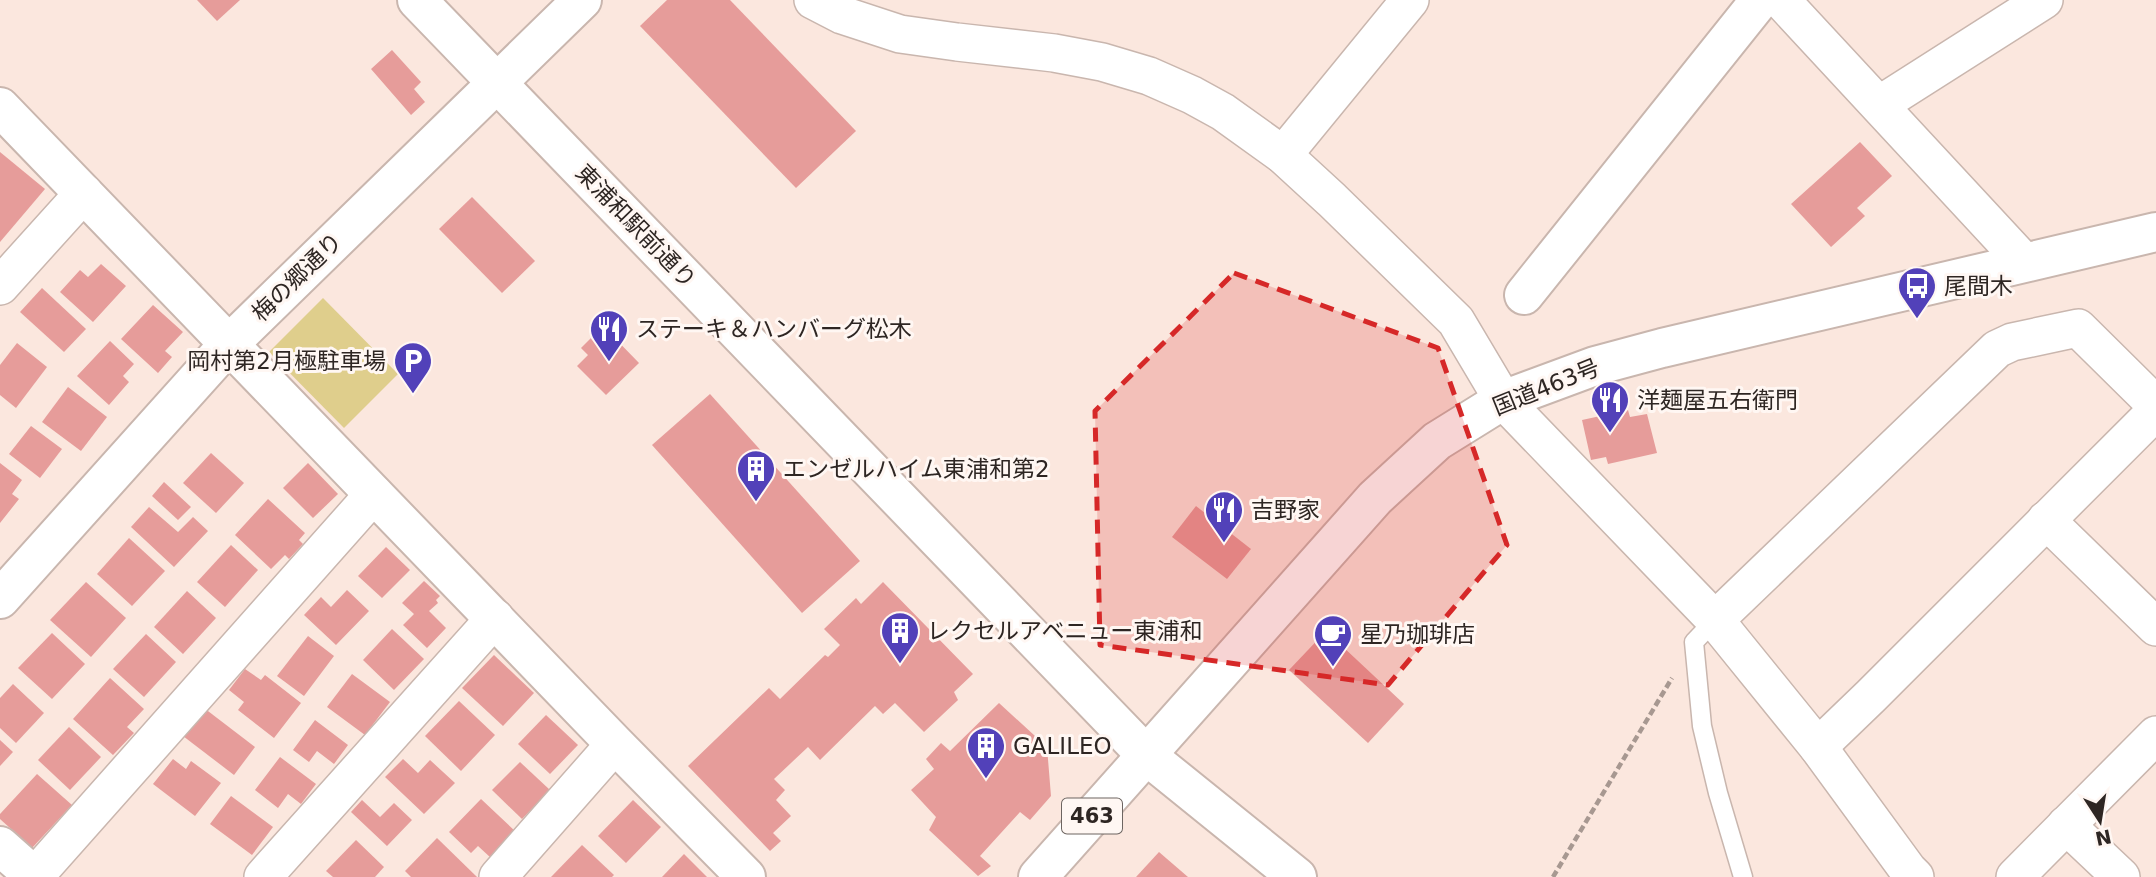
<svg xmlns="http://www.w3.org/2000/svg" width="2156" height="877" viewBox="0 0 2156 877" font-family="'DejaVu Sans','Noto Sans JP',sans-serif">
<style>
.green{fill:#dfce8c}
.building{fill:#e69c9a}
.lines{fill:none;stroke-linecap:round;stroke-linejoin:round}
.lane-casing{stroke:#c9b6ae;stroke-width:21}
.street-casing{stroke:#c9b6ae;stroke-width:40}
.secondary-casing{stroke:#c9b6ae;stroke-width:42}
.highway-casing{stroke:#c9b6ae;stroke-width:42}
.path{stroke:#a79891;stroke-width:4.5;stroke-dasharray:7 3.5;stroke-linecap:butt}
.lane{stroke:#fff;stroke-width:18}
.street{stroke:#fff;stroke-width:37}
.secondary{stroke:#fff;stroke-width:38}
.highway{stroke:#fff;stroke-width:38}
.marked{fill:#d62828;fill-opacity:0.2;stroke:#d62828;stroke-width:5;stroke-dasharray:14 9;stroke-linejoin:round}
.labels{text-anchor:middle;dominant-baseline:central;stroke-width:6;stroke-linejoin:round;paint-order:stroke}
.shield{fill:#fff7f3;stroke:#6d6561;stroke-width:2}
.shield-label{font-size:21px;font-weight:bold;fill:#2e2623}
.street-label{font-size:23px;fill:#2e2623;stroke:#fff7f3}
.poi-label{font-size:23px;fill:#2e2623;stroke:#fff7f3;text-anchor:start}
</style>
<rect width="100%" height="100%" fill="#fbe7de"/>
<!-- green -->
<polygon class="green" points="323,298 398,374 344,428 269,352"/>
<!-- building -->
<g class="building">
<polygon points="197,0 240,0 217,21"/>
<polygon points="667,0 730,0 856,131 796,188 640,26"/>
<polygon points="392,50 421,82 414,89 425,102 411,115 371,69"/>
<polygon points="1860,142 1892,176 1857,208 1865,216 1831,247 1791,204"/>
<polygon points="0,152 45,189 0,242"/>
<polygon points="472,197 535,261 502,293 439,229"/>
<polygon points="101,264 126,286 93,322 60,292 80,270 88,277"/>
<polygon points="42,288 86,329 64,352 20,312"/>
<polygon points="153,305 183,332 165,351 172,357 158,373 121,339"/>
<polygon points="603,326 639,363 606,395 577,366 588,355 581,348"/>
<polygon points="110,341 134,364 123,376 129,382 109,405 77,376"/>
<polygon points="17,343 47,367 16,408 0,395 0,365"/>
<polygon points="68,387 107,417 81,451 42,422"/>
<polygon points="710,394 860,561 802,613 652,445"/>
<polygon points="1628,410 1630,417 1647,414 1657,453 1608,464 1606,457 1591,460 1582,420"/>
<polygon points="31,426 62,449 40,478 9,454"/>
<polygon points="211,453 244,483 216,513 183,483"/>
<polygon points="0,463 22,480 12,494 19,499 0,523"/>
<polygon points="308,463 338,494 313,518 283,488"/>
<polygon points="164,482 191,507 178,520 152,496"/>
<polygon points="268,499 305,533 299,540 303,544 289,559 285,555 271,569 235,535"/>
<polygon points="1196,506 1251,549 1227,579 1172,537"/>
<polygon points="149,507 178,532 193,517 208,531 174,567 131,527"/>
<polygon points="129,538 165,571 132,606 97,574"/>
<polygon points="231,545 258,570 225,607 197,582"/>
<polygon points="386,547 410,570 382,598 358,576"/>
<polygon points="424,581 440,596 436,600 438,603 429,611 446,628 427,648 403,625 414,614 402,603"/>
<polygon points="86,582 126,618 91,657 50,620"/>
<polygon points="883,582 973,674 954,692 958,700 924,732 895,703 883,714 875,706 820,760 808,747 774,779 785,790 776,800 791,816 773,833 781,841 770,851 688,766 769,688 780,699 825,655 828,657 840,645 824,629 856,598 861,604"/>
<polygon points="347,590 369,611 336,645 304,615 321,597 331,607"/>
<polygon points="187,591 216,618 183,654 154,627"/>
<polygon points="392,629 424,659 394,690 363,660"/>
<polygon points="1326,631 1404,704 1368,743 1289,670"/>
<polygon points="52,633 85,664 52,699 18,668"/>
<polygon points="146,634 176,662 144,697 113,669"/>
<polygon points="308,636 334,656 304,696 277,676"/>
<polygon points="494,655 534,693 503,726 462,688"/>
<polygon points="245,669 261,680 265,675 301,703 274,738 238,710 244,702 229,690"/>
<polygon points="352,674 390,702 365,735 327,707"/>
<polygon points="110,678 144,709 127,727 134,733 113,755 73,719"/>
<polygon points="13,684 44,713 16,743 0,728 0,698"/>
<polygon points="459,701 495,735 461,771 425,736"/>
<polygon points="999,703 1047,747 1051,796 1030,820 1020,812 980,856 991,866 978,876 929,830 936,817 911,790 934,769 926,759 941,743 950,751"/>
<polygon points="204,708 255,747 234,775 183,736"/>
<polygon points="546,715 578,745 550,774 518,744"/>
<polygon points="315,720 348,745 334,764 317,751 309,762 293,750"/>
<polygon points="69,727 101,757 70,790 38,760"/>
<polygon points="0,740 13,752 0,766"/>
<polygon points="280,757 316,784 301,804 288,794 278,808 255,790"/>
<polygon points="173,759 186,769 191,761 221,783 195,816 153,784"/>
<polygon points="403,759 418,773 430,760 455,783 424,814 385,777"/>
<polygon points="520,762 550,790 522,819 492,790"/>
<polygon points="37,774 72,805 32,848 0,819 0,814"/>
<polygon points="231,796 273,827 252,855 210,824"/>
<polygon points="481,799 516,832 491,858 478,846 471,853 449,832"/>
<polygon points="362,800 380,817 394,803 412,820 387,846 351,812"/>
<polygon points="633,800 661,827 626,863 598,836"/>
<polygon points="437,838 477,877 411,877 405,871"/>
<polygon points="356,840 384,867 375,877 333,877 326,871"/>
<polygon points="582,845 614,875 612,877 551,877"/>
<polygon points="1159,852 1188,877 1136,877"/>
<polygon points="684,854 707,877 662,877"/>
</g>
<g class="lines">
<defs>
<polyline id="lane" points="1715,620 1694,642 1702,726 1718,793 1743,877"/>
<g id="street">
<polyline points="813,0 842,15 900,34 957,42 1054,53 1102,62 1149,76 1192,95 1223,112 1283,155 1332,200 1456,321 1503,400 1715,620 1818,747 1908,870 1915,877"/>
<polyline points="1781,0 2024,262"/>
<polyline points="1879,105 2044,0"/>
<polyline points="1283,155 1410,0"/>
<polyline points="0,286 84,193"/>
<polyline points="2046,520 2156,627"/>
<polyline points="1715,620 1997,349 2012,342 2078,328 2156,405"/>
<polyline points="1818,747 1871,696 2156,411"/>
<polyline points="2066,825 2121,877"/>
<polyline points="34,877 374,494"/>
<polyline points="263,877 495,618"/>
<polyline points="498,877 615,744"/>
<polyline points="2015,877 2156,735"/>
</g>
<g id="secondary">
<polyline points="417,0 1146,755 1297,877"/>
<polyline points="0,107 615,744 746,877"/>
<polyline points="1524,295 1760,0"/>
<polyline points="0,599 229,344 582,0"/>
<polyline points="0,846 35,877"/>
</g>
<polyline id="highway" points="1038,877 1375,498 1437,441 1503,400 1595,366 1662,348 2156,232"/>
</defs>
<!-- lane casing -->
<use href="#lane" class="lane-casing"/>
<!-- street casing -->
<use href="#street" class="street-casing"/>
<!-- secondary casing -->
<use href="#secondary" class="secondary-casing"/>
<!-- highway casing -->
<use href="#highway" class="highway-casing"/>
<!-- path -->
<polyline class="path" points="1553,877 1672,678"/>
<!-- lane -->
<use href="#lane" class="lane"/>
<!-- street -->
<use href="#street" class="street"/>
<!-- secondary -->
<use href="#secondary" class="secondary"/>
<!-- highway -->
<use href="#highway" class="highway"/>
</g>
<!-- marked area -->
<path class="marked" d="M1234 273 1438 348 1507 545 1388 685 1100 645 1095 411Z"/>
<!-- icons -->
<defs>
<symbol id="bus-pin" viewBox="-11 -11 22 30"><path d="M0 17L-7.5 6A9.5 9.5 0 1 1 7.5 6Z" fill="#5241b9" stroke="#fff7f3"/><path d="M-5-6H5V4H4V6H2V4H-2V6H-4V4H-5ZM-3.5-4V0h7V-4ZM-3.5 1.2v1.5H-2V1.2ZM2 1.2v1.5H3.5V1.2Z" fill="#fff"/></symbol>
<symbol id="restaurant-pin" viewBox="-11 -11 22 30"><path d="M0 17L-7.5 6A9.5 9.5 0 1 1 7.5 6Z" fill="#5241b9" stroke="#fff7f3"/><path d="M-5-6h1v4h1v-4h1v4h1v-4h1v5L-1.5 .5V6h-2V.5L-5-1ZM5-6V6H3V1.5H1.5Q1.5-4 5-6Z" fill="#fff"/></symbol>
<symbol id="parking-pin" viewBox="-11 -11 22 30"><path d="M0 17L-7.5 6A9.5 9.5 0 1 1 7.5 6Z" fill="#5241b9" stroke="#fff7f3"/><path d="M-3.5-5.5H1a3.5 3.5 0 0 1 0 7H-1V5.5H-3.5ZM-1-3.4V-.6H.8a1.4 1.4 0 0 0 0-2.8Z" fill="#fff"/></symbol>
<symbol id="building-pin" viewBox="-11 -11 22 30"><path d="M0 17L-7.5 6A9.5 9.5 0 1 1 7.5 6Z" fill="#5241b9" stroke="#fff7f3"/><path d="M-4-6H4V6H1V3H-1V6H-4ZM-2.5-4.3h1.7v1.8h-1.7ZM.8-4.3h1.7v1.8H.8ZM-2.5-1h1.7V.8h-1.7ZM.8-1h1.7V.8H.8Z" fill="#fff"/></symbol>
<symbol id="cafe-pin" viewBox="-11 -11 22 30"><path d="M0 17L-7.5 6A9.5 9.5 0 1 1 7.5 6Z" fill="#5241b9" stroke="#fff7f3"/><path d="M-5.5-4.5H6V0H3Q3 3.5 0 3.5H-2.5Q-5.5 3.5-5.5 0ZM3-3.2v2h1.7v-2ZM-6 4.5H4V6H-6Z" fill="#fff"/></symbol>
</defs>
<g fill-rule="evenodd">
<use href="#bus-pin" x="1895" y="264" width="44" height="60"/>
<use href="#restaurant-pin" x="587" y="307" width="44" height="60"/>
<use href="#parking-pin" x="391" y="339" width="44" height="60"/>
<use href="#restaurant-pin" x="1588" y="378" width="44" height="60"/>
<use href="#building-pin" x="734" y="447" width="44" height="60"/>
<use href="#restaurant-pin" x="1202" y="488" width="44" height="60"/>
<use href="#building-pin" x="878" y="609" width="44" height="60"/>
<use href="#cafe-pin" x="1311" y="612" width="44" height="60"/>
<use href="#building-pin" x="964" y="724" width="44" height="60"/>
</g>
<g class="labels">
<!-- shield labels -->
<rect class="shield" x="1062" y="798.5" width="60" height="35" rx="5"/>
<g class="shield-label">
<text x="1092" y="816">463</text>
</g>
<!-- street labels -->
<g class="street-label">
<text transform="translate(636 226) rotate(46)">東浦和駅前通り</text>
<text transform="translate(297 277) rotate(-44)">梅の郷通り</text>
<text transform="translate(1546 387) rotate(-22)">国道463号</text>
</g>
<!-- poi labels -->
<g class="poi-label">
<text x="1944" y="286">尾間木</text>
<text x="636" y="329">ステーキ＆ハンバーグ松木</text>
<text x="386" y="361" text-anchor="end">岡村第2月極駐車場</text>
<text x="1637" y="400">洋麺屋五右衛門</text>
<text x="783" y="469">エンゼルハイム東浦和第2</text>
<text x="1251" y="510">吉野家</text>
<text x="927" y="631">レクセルアベニュー東浦和</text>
<text x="1360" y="634">星乃珈琲店</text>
<text x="1013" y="746">GALILEO</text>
</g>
</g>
<!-- north arrow -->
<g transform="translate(2100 821) rotate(168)" stroke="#fff7f3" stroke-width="5" paint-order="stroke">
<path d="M0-5L12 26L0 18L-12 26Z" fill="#2e2623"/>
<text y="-10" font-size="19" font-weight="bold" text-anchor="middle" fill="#2e2623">N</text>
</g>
</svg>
